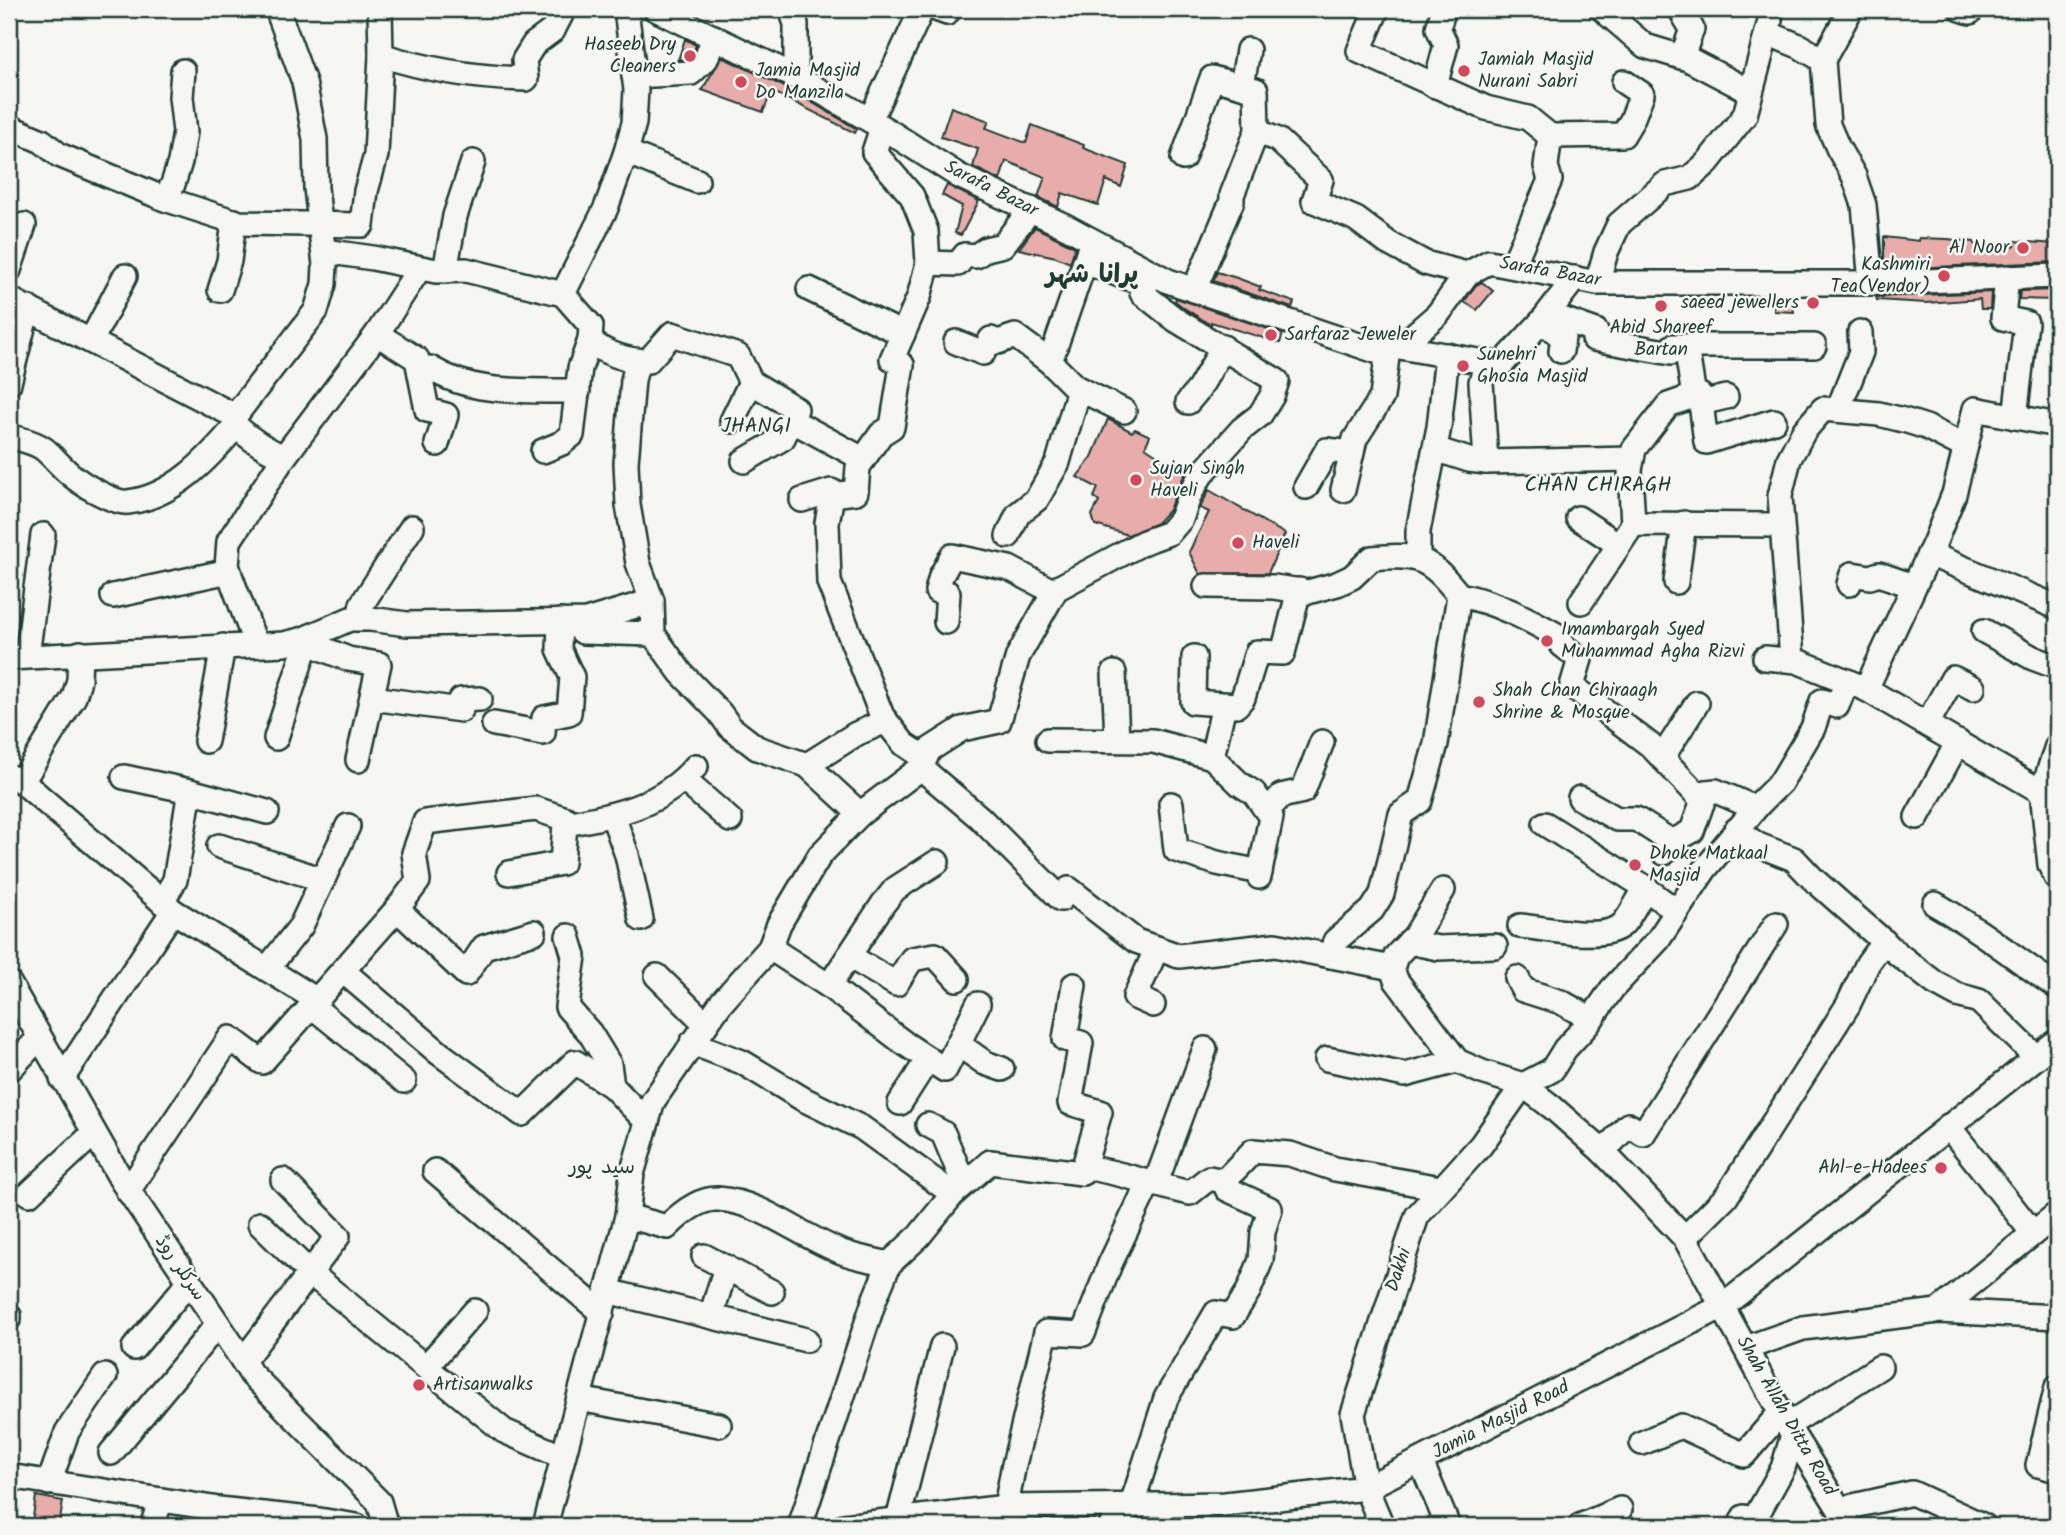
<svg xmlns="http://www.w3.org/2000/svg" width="2066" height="1535" viewBox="0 0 2066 1535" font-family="Kalam,'Playpen Sans Arabic',sans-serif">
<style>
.building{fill:#e8adaa;stroke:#1f3d34;stroke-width:2}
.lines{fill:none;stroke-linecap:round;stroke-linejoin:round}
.minor-casing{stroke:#1f3d34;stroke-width:28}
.minor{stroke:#f6f6f2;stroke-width:23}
.poi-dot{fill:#d1495b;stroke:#f6f6f2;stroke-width:2.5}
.labels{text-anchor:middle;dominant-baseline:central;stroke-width:5;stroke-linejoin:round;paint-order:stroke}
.poi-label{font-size:19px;fill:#1f3d34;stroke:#f6f6f2;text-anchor:start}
.street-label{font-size:19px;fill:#1f3d34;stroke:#f6f6f2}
.neighbourhood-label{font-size:21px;fill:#1f3d34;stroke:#f6f6f2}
.district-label{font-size:26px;font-weight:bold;fill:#1f3d34;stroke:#f6f6f2}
</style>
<rect width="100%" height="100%" fill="#f6f6f2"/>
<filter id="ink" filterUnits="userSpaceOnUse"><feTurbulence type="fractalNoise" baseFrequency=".0143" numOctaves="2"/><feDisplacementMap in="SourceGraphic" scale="14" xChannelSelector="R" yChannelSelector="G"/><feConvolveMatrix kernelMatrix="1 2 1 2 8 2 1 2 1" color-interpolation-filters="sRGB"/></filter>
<g filter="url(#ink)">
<!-- building -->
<g class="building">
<polygon points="685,39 696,45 694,51 685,59 678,60"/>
<polygon points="722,57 789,89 857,129 855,133 772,91 763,112 702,90"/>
<polygon points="951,107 989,121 986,128 1026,143 1032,125 1084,145 1083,148 1128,165 1121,187 1106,180 1098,205 1062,193 1058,207 1038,197 1045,177 1006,161 1000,180 973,167 978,149 941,137"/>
<polygon points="947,185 979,201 961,235 955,233 962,206 942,195"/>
<polygon points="1035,227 1075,247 1070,263 1056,257 1019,249"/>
<polygon points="1884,237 1919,241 1919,238 1947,239 1974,242 1974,244 2015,246 2015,241 2057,244 2057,262 1884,269"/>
<polygon points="1217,272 1237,278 1261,287 1259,290 1294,302 1292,308 1213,281"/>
<polygon points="1482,282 1493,291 1477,310 1464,302 1476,285"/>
<polygon points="2057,290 2057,300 2019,299 2020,291"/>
<polygon points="1991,292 1990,309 1981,309 1980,299 1926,303 1877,300 1876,297"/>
<polygon points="1774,297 1792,297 1794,312 1774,311"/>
<polygon points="1176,298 1283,334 1280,343 1211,322 1211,325 1184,308 1175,301"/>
<polygon points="1108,419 1132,432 1135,429 1150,436 1145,447 1171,464 1187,471 1177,489 1169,510 1157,523 1128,535 1095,525 1092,515 1099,502 1094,497 1098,488 1077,477 1092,457"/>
<polygon points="1209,490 1285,534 1268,573 1200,574 1189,552 1209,512 1200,508"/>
<polygon points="36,1496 63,1501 59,1526 32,1524"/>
</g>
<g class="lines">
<defs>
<g id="minor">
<path d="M277 9 304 82 315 139 316 188 325 265 324 284 316 311 235 416 236 426C251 440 265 449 284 457"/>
<polyline points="655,9 796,77 890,132 959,176 1067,227 1168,281 1376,351 1400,347 1438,314 1467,274 1489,262 1597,283 1871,283 2057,276"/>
<polyline points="791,9 796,24 796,77"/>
<polyline points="936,9 947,13 949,9"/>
<polyline points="1377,9 1359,51 1486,108 1528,118 1550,136"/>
<polyline points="1602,9 1645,46 1688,59 1751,92"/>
<polyline points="1680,9 1692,29 1682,57"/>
<polyline points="1851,9 1823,60 1828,125 1838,148 1854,176 1864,205 1871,283"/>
<polyline points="1961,9 1970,12"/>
<polyline points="1767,33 1799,46 1823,60"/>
<path d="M381 55C428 70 476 78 526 79L524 60 534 44 553 30 564 9"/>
<polyline points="634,76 691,73 706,59 714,37"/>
<polyline points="1435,86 1446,45 1438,28 1444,9"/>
<polyline points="870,120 922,9"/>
<polyline points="9,127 42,141 59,155 165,199 239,223 362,225 366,191 376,155 381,55 380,9"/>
<polyline points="882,128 874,152 912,196 926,231 928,263"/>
<polyline points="1257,131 1278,140 1321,180 1314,201 1356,219 1388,243 1425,263 1467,274"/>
<polyline points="626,152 697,181"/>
<polyline points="1183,158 1212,78 1242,86"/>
<polyline points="165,199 173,184 180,162 185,132 181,97 183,71"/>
<path d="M324 251 373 258 436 271 466 270 563 294 591 326 590 340C604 354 629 361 648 361L672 334 738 356 751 382 796 409 791 420 863 459"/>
<polyline points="1513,265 1550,180 1546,166 1550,136 1623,135 1632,120 1642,94 1624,82"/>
<polyline points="9,270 24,225"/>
<polyline points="445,271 455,216 473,162"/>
<polyline points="2007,277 2003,318 2026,323 2015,417"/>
<polyline points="1597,283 1606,252 1619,224 1665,184 1690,178 1707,163 1745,115 1770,21 1770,9"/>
<polyline points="809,289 903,334"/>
<polyline points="220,290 229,261 234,221"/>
<polyline points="1194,290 1232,201 1232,195 1257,131 1256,90 1242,86 1248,50"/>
<polyline points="563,294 606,208 626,152 634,123 636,90 626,9"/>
<polyline points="9,299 235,416"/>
<polyline points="1548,314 1596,331 1594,339 1671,353 1673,346 1814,346"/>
<polyline points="1542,321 1563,338 1561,351"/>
<polyline points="377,334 417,359 427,410 446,415 437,444"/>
<polyline points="91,341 125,276"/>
<polyline points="956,342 983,353 991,339 998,342 1015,336 1050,362 1075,387 1124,411"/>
<polyline points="1686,346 1694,396 1700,395 1706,442 1774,421"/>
<polyline points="1400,347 1495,364 1503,363 1542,321 1575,278"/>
<polyline points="638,361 633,380 626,463 628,505 638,563 652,601 653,634 681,673 720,713 730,727 757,748 807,765 860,814"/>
<polyline points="1050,362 1090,247"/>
<path d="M430 368C475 396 527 390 578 391"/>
<polyline points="9,383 28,308"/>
<polyline points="1188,402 1199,389 1223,347"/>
<polyline points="1701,403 1726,397"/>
<polyline points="1838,410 1861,352 1860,332"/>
<polyline points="732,421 751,382"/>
<path d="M9 436C19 439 35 442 44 449 55 458 63 470 75 478 85 486 116 504 128 502 173 497 208 459 236 426"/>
<polyline points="1435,449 1469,460 1486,462 1632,459"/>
<polyline points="543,451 562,443 572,435 580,368 590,340"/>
<polyline points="744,461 783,438 791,420"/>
<polyline points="1486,462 1481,382 1487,362"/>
<polyline points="1306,487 1327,450 1352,453"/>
<polyline points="1343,490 1355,439 1382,397 1388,349"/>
<polyline points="802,500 831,491 832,495"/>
<polyline points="1578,518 1619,545"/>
<polyline points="1633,524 1630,470 1634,449 1668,405 1694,396"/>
<polyline points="1008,536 1018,514 1037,499 1058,462 1079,389"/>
<polyline points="1929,554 2057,607"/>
<polyline points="1418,558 1418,531 1439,427 1447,355"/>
<polyline points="1676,582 1684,523"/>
<polyline points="1849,584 1852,574 1870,577 1879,574 1913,586"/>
<path d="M1206 586 1274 587 1308 592 1337 584 1352 577 1372 558C1419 553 1430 559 1459 595 1496 602 1528 619 1560 637L1562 645 1580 659 1572 686 1650 745 1703 801"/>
<polyline points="113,596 229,571"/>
<polyline points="1581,602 1633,524 1781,525"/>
<polyline points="359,618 362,604 412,527"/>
<polyline points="946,622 948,593 937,591 941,576 952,556 1009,568 1054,592"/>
<polyline points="575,625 583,632 653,634"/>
<polyline points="1984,631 2033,658 2057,667"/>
<polyline points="301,640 348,659 379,664 358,760"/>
<polyline points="256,645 227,567 229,541 284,457 377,334 419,269"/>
<polyline points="27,656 43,535"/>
<polyline points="1194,657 1193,702 1237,705 1243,698 1257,652 1283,653 1299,590"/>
<polyline points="9,658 284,644 301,640 350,619 370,619 407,624 586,621 652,601"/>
<polyline points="1765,658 1797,661 1866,689 2042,792 2057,796"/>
<polyline points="1792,660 1780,496 1789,459 1804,431 1823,409 1879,414 1907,421 1926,427 1965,447"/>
<polyline points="1114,673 1117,739"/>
<polyline points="1866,689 1934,544 1954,494 1975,409 2057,425"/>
<polyline points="372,698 461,710 461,700 480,699"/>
<polyline points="494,724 543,733 544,718 569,713 572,677 559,649 560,621"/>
<polyline points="1927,724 1953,678 1973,688"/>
<polyline points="276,738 307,642"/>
<polyline points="1048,740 1153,741 1212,757 1240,784 1254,793 1271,817 1259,877"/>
<polyline points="206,741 223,646"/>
<polyline points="2057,746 2042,792 2050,865 2057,879"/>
<polyline points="1212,757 1224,705"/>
<polyline points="925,758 904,744 882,716 829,582 827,523 832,495 856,492 858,467 881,434 892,427 902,365 892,359 919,297 928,263 958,264 965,255 976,256 986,249 1003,245 1031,209"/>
<polyline points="1662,758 1697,703"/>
<polyline points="807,765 856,734 886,721"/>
<polyline points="921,768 979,817 1061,899 1069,889 1136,941 1179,956 1275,945 1392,968"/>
<polyline points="9,777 19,779 173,911 317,1000"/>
<polyline points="124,777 190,791 267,812"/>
<polyline points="684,780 730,820"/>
<polyline points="22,782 74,697 79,680 80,653"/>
<polyline points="1580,798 1617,819 1636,819 1672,842"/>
<polyline points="1171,804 1176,850 1217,863 1260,872"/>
<polyline points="1267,811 1281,796 1303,791 1322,742"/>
<polyline points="613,816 627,855 641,919"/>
<polyline points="1917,817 1958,742"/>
<polyline points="1545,824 1640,884 1676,911"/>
<polyline points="1736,830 1758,845 1794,859 1813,879 1899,955 1935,983 1957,995 1979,1001 2036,1057"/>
<polyline points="219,846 323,880"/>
<polyline points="1664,853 1672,842 1692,831 1706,792 1716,791 1755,808"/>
<polyline points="509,873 562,863 565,824"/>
<polyline points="1443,890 1415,936 1396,956 1392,968 1396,980 1457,1061 1482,1072 1523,1085 1552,1107 1603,1152 1685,1238 1790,1430 1850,1526"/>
<polyline points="162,902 175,880 190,791"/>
<path d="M1935 904C1978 928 2016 959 2057 987"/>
<polyline points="397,909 466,974 484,947 534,932"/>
<path d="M1520 926C1545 928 1603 942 1622 925 1631 916 1638 899 1646 888"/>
<polyline points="568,936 574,956 567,1007 590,1033 609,1064 612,1086"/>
<polyline points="1409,942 1438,948 1495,946"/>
<polyline points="770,948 829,986 904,1043 945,1070 978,1004"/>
<polyline points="849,956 896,984 912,959 935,955 957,979"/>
<polyline points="1331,956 1335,941 1372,910 1382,894 1401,814 1420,801 1436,744 1459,595"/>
<polyline points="267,969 301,926 348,826"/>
<polyline points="343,971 439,1053 522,1114 575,1062 612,1086 647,1122"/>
<polyline points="657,976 706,1024"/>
<polyline points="1517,978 1523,990 1561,1002 1591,1019"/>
<polyline points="9,983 122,1181 243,1361 251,1374 379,1502 386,1526"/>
<polyline points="1074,985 1065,1039 1081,1043 1070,1103 1100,1112 1082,1173"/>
<polyline points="829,986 883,904 895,889 937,862"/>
<polyline points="1153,1005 1135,997 1157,948"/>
<polyline points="312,1006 404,1081"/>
<polyline points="692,1043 742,1062 803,1099 862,1128 953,1194"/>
<polyline points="958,1044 985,1063 1002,1069"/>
<polyline points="1327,1059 1405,1075 1457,1061"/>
<polyline points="9,1070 39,1038"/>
<polyline points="62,1079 173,911"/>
<polyline points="900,1103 928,1059"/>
<polyline points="928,1125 943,1133 964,1184"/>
<polyline points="1948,1126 2033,1233"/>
<polyline points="1603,1152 1628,1125 1643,1134 1776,924"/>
<polyline points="435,1171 602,1313"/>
<polyline points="1224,1181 1253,1151 1290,1154 1335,1169 1440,1188"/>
<polyline points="1155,1185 1205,1049"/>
<path d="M128 1191 230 1038 262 1062 397 909 418 881 414 853 425 822 536 809 566 819 565 824C614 816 662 806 696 766"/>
<polyline points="29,1194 94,1133"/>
<path d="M627 1216 667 1227C680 1214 699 1198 718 1199 763 1202 801 1237 842 1252 857 1258 874 1260 889 1264"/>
<polyline points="260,1224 310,1273 504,1431 563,1457"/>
<polyline points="1685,1238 1726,1197 1848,1005 1868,963 1884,941"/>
<polyline points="704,1256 772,1292"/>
<polyline points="607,1291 806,1340"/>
<polyline points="1938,1311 2057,1214"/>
<polyline points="711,1316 726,1267"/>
<polyline points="9,1318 9,1316"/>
<polyline points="134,1348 189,1282"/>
<polyline points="1746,1348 1803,1328 1938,1311 2057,1317"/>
<polyline points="243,1361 338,1236 283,1180"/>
<polyline points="426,1367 475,1311"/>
<polyline points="2057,1387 2038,1465 2057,1470"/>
<polyline points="579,1399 719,1425"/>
<polyline points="1788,1425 1880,1367"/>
<polyline points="1642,1443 1681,1426 1744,1455 1781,1412"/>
<polyline points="111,1453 218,1324"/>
<polyline points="1421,1462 1448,1526"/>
<polyline points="9,1476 219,1509 319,1520 357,1526"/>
<polyline points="49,1483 67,1432 105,1376"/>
<polyline points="1840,1509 1912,1493 1984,1526"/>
<polyline points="898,1520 942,1346"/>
<polyline points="152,1526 161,1500"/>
<polyline points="545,1526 627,1216 632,1174 653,1101 721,1003 770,948 779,924 820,855 860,814 921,768 929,750 962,729 999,721 1018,656 1056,589 1144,542 1169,533 1181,519 1190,494 1201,475 1242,429 1260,415 1272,396 1277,381 1176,320 1142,293 1146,285 1085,262"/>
<path d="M800 1526 875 1298 889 1264 919 1236 953 1194 990 1162 1082 1173 1089 1168C1124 1173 1156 1186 1190 1193L1209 1178 1224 1181"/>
<polyline points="844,1526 1006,1507 1225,1504 1366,1488 1723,1306 2057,1041"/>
<polyline points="1006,1526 1006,1507 1013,1469 1046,1332 1083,1334 1110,1264 1148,1184"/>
<polyline points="1111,1526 1131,1507 1166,1398 1216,1313 1233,1316 1249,1290 1261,1260 1263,1232 1270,1209 1227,1189 1224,1181"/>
<polyline points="1382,1526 1366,1488 1353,1414 1417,1216 1481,1145 1523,1085 1552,1070 1565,1049 1588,1024 1612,989 1658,940 1705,869 1759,804 1781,782 1813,728 1822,701 1837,706 1847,681"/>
<polyline points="1580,1526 1620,1509"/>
<polyline points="1740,1526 1744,1517 1754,1520 1783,1468 1793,1435"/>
</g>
</defs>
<!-- minor casing -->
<use href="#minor" class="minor-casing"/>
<!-- minor -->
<use href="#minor" class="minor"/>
</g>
</g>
<!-- markers -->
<g class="poi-dot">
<circle cx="690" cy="56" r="7"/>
<circle cx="1464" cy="71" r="7"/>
<circle cx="741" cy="82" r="7"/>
<circle cx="2023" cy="248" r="7"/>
<circle cx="1944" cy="276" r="7"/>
<circle cx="1813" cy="303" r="7"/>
<circle cx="1661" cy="306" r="7"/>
<circle cx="1271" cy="335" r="7"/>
<circle cx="1463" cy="366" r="7"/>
<circle cx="1136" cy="480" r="7"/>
<circle cx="1238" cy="543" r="7"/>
<circle cx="1547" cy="641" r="7"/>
<circle cx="1479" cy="702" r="7"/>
<circle cx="1635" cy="865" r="7"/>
<circle cx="1941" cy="1168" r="7"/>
<circle cx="419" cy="1385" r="7"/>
</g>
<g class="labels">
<!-- poi labels -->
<g class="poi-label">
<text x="676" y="45" text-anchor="end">Haseeb Dry<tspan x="676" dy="22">Cleaners</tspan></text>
<text x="1478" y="60">Jamiah Masjid<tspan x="1478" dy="22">Nurani Sabri</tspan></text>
<text x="755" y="71">Jamia Masjid<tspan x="755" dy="22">Do Manzila</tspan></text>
<text x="2009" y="248" text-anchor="end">Al Noor</text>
<text x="1930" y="265" text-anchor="end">Kashmiri<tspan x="1930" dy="22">Tea(Vendor)</tspan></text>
<text x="1799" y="303" text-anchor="end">saeed jewellers</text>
<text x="1661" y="328" text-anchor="middle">Abid Shareef<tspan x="1661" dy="22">Bartan</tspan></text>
<text x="1285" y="335">Sarfaraz Jeweler</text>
<text x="1477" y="355">Sunehri<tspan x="1477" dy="22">Ghosia Masjid</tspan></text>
<text x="1150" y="469">Sujan Singh<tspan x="1150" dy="22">Haveli</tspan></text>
<text x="1252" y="543">Haveli</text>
<text x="1561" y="630">Imambargah Syed<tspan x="1561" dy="22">Muhammad Agha Rizvi</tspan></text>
<text x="1493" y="691">Shah Chan Chiraagh<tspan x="1493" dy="22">Shrine &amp; Mosque</tspan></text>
<text x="1649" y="854">Dhoke Matkaal<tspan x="1649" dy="22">Masjid</tspan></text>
<text x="1927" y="1168" text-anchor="end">Ahl-e-Hadees</text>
<text x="433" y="1385">Artisanwalks</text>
</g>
<!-- street labels -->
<g class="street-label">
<text transform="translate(991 189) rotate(27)">Sarafa Bazar</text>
<text transform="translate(1550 272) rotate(10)">Sarafa Bazar</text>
<text transform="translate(180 1268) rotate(56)">سرکلر روڈ</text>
<text transform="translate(1399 1270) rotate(-72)">Dakhi</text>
<text transform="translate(1786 1416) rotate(60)">Shah Allah Ditta Road</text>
<text transform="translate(1501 1420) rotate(-27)">Jamia Masjid Road</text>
</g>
<!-- neighbourhood labels -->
<g class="neighbourhood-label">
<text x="756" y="426">JHANGI</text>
<text x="1598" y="485">CHAN CHIRAGH</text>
<text x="602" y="1167">سید پور</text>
</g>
<!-- district labels -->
<g class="district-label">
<text x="1092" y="275">پرانا شہر</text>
</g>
</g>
<!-- margin -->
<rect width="2066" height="1535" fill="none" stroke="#f6f6f2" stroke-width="35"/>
<rect x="18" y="18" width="2031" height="1500" fill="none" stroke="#1f3d34" stroke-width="2.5" filter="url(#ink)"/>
</svg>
